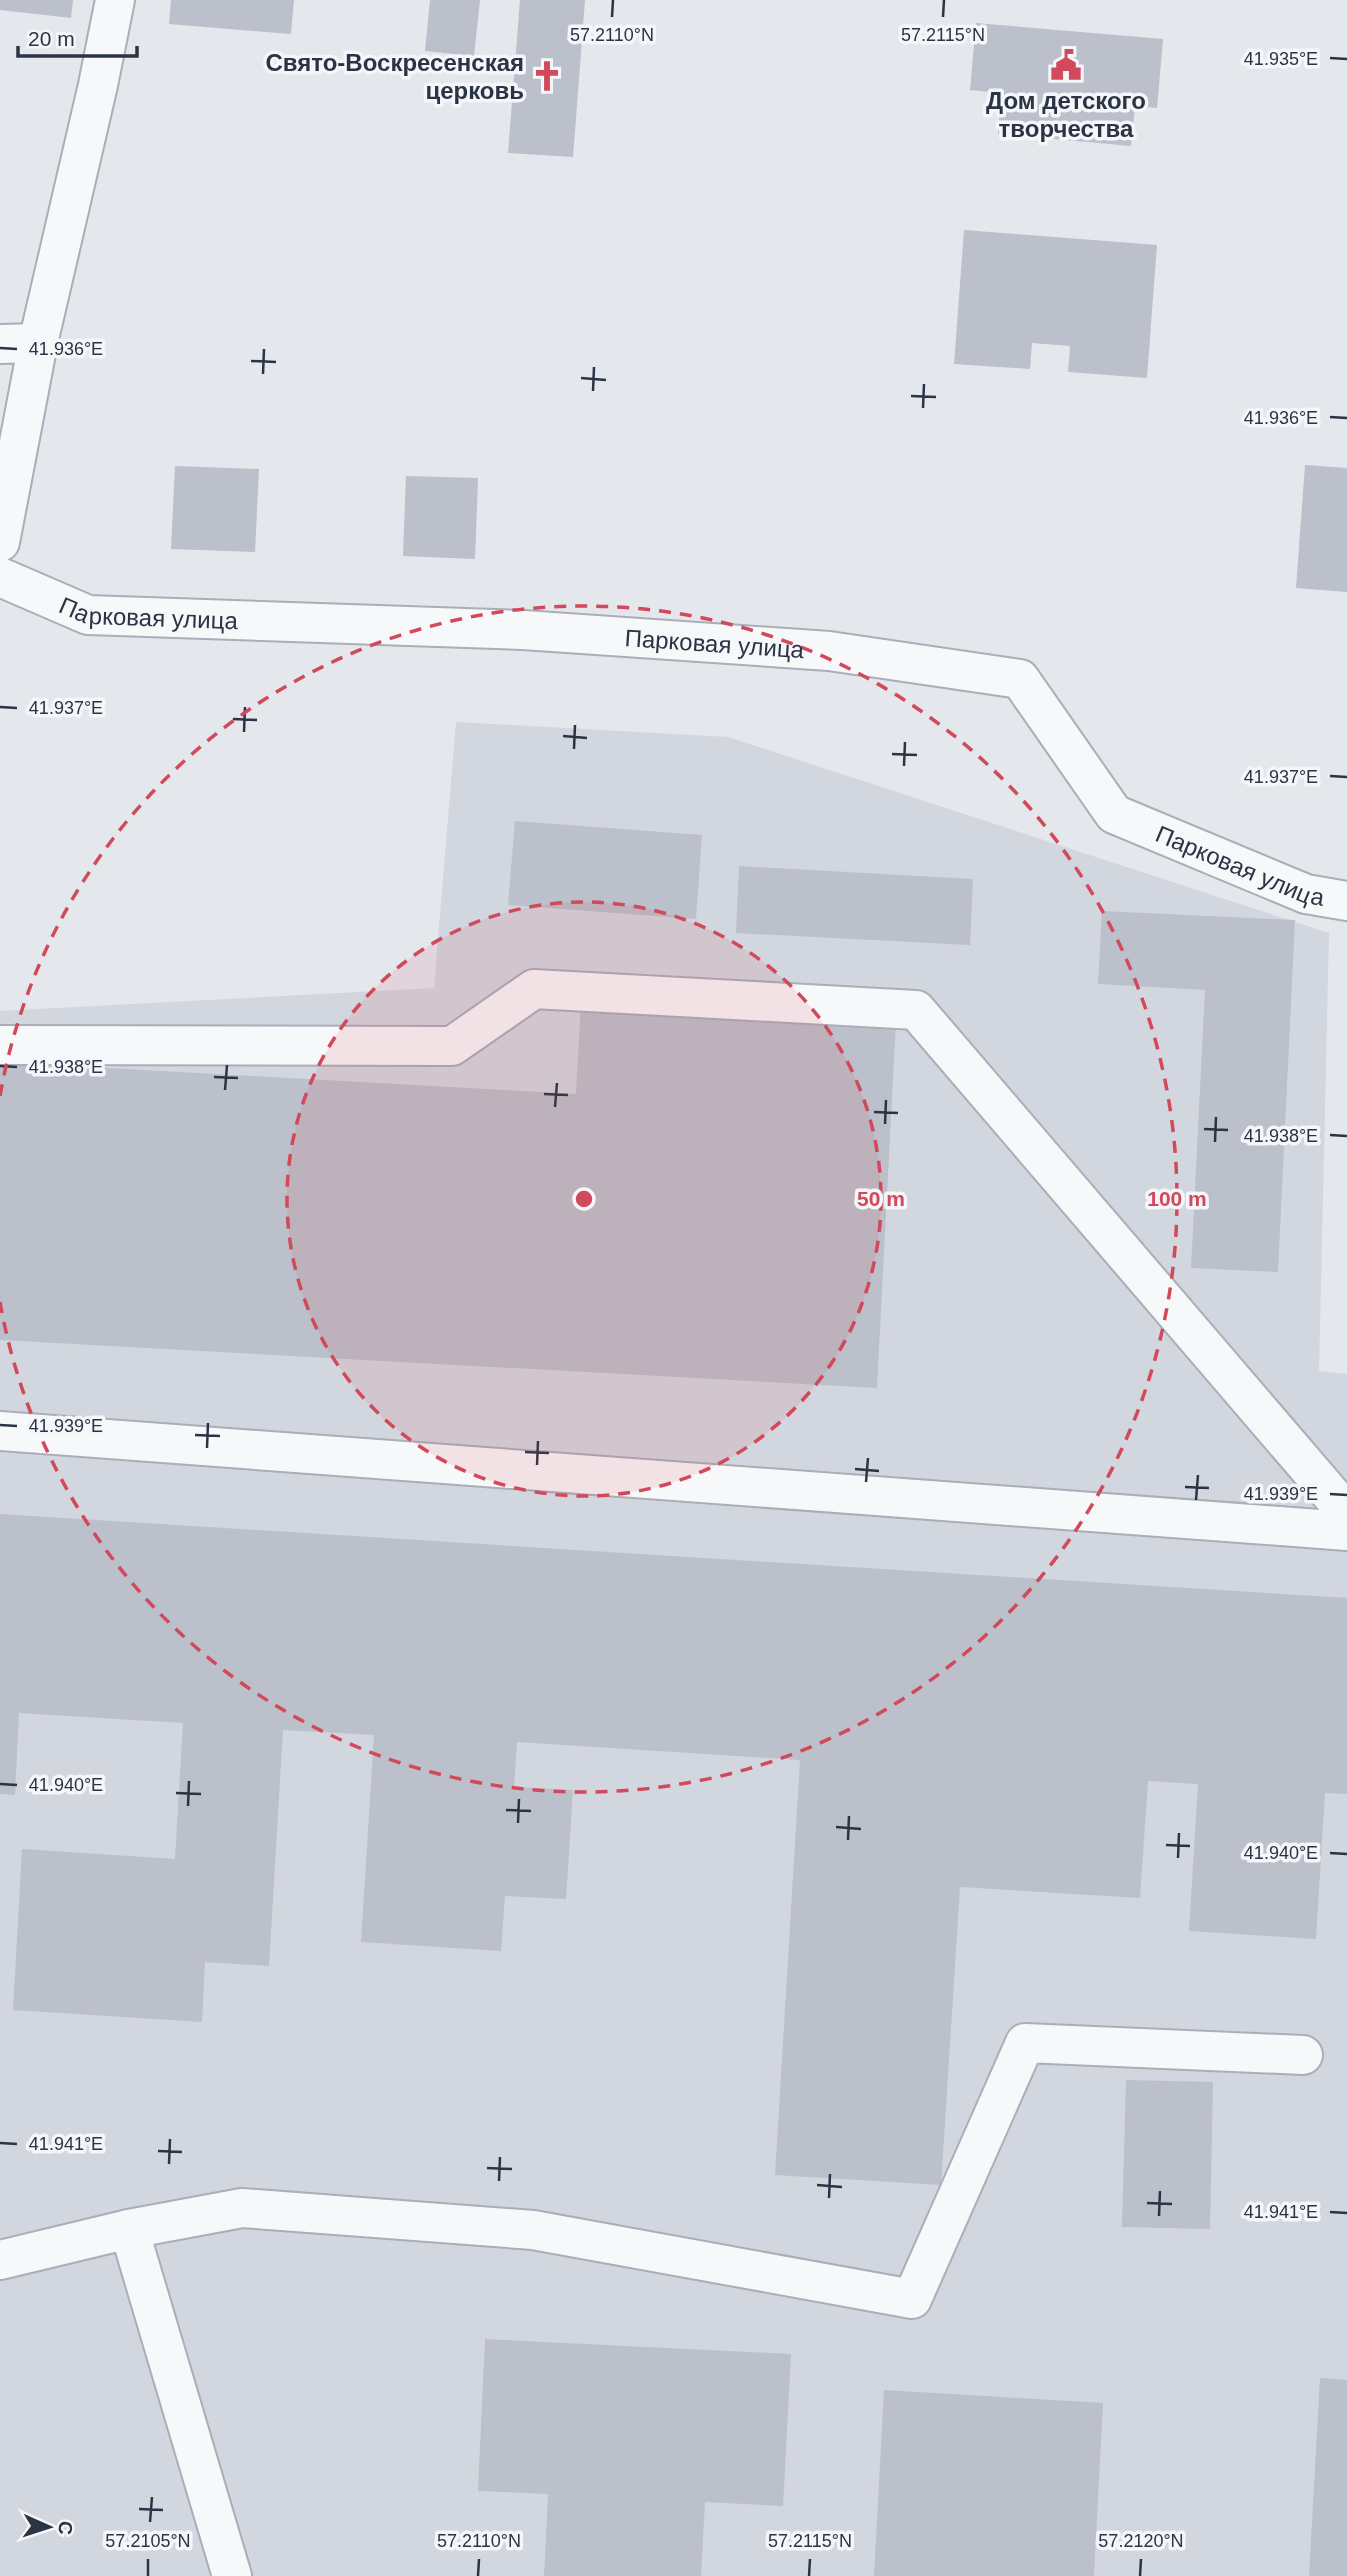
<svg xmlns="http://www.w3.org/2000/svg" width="1347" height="2576" viewBox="0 0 1347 2576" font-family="Helvetica,sans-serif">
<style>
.built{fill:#d2d6de}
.building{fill:#bbc0ca}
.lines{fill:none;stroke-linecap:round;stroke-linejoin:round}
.minor-casing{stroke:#a9aeb7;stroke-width:42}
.minor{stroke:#f7f8fa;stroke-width:38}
.ticks{fill:none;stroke:#2b3445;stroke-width:2.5}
.ring{fill:none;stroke:#d1495b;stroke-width:3.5;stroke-dasharray:12 9}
.labels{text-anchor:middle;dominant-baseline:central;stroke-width:7;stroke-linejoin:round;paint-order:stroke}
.poi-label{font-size:24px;font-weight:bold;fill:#2b3445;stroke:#f4f6f9;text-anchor:end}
.street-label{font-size:24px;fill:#2b3445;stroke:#f4f6f9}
.ticks-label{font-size:18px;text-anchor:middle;fill:#2b3445;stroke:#f4f6f9;stroke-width:7;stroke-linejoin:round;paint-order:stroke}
.centre{fill:#d1495b;stroke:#f4f6f9;stroke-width:3.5}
.ring-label{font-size:21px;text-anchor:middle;font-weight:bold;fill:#d1495b;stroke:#f4f6f9;stroke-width:7;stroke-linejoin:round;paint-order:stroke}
</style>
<rect width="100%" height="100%" fill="#e4e7ec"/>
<!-- built -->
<polygon class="built" points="456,722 728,737 1329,933 1319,1371 1347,1374 1347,2576 0,2576 0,1011 434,988"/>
<!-- building -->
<g class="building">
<polygon points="0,0 73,0 71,18 0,10"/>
<polygon points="171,0 294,0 291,34 169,24"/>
<polygon points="430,0 480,0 474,56 425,51"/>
<polygon points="520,0 585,0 573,157 508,153"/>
<polygon points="976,23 1163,39 1157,108 1135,106 1131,146 998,134 1001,93 970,90"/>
<polygon points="964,230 1157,245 1147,378 1068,372 1070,346 1032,343 1030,369 954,364"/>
<polygon points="1305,465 1347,468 1347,592 1296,588"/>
<polygon points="175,466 259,469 255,552 171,549"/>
<polygon points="406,476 478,478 475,559 403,556"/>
<polygon points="515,821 702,835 696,919 508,905"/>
<polygon points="739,866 973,879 970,945 736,933"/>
<polygon points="1102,911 1295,920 1278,1272 1191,1268 1205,990 1098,984"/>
<polygon points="581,1003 896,1020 877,1388 0,1340 0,1062 576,1094"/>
<polygon points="0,1514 1347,1598 1347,1794 1325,1793 1316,1939 1189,1931 1198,1784 1148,1781 1140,1898 960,1887 941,2185 775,2175 800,1760 517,1742 514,1787 573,1790 566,1899 505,1896 501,1951 361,1942 374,1735 283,1730 269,1966 205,1962 202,2022 13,2010 22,1849 175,1859 183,1723 19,1713 15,1795 0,1794"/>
<polygon points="1126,2080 1213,2082 1210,2229 1122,2227"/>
<polygon points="485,2339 791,2354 783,2506 705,2502 701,2576 544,2576 548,2494 478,2491"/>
<polygon points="1320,2378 1347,2380 1347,2576 1309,2576"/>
<polygon points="884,2390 1103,2403 1094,2576 874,2576"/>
</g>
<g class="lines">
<defs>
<g id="minor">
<polyline points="0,344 38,343"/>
<polyline points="0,542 38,343 98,85 115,0"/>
<path id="s1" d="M0 577 88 615 523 630 829 651 1020 679 1114 814 1306 894 1347 901"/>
<polyline points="0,1045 452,1046 534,989 916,1010 1347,1513"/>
<polyline points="0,1431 1347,1531"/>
<polyline points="129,2229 232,2576"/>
<polyline points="0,2260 129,2229 242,2208 533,2230 912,2299 1025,2043 1303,2055"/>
</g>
</defs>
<!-- minor casing -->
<use href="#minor" class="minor-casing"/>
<!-- minor -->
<use href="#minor" class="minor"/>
</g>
<!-- ticks -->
<path class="ticks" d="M612 17 613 0M943 17 944 0M1330 58 1347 59M0 348 17 349M251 361 276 362M263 374 264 349M581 378 606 380M593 391 594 367M911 396 936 397M923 408 924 384M1330 417 1347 418M0 707 17 708M233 719 257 720M244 732 245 707M563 736 587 738M574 749 575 725M892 754 917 755M904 766 905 742M1330 776 1347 777M0 1066 17 1067M214 1077 238 1078M225 1090 227 1065M544 1094 568 1095M555 1107 557 1083M874 1112 898 1113M885 1124 886 1100M1204 1129 1228 1130M1330 1135 1347 1136M1215 1142 1216 1117M0 1425 17 1426M195 1435 220 1436M207 1448 208 1423M525 1452 549 1453M537 1465 538 1441M855 1469 879 1471M866 1482 868 1458M1185 1487 1209 1488M1330 1494 1347 1495M1196 1500 1198 1475M0 1784 17 1785M176 1793 201 1794M188 1806 189 1781M506 1810 531 1811M518 1823 519 1799M836 1827 861 1829M848 1840 849 1816M1166 1845 1190 1846M1330 1853 1347 1854M1178 1858 1179 1833M0 2143 17 2144M158 2151 182 2152M169 2164 170 2139M487 2168 512 2169M499 2181 500 2157M817 2185 842 2187M829 2198 830 2174M1147 2203 1172 2204M1330 2212 1347 2213M1159 2216 1160 2191M139 2509 163 2510M150 2522 152 2497M148 2576V2559M478 2576 479 2559M809 2576 810 2559M1140 2576 1141 2559"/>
<!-- distance rings -->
<circle cx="584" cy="1199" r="297" fill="#d1495b" fill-opacity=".12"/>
<g class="ring">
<circle cx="584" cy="1199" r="297"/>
<path d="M0 1096A593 593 0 1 1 0 1302"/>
</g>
<!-- icons -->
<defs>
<symbol id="civic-bare" viewBox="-9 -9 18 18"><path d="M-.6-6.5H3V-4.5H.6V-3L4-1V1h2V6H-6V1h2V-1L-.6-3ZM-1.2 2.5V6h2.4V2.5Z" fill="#d1495b" stroke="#f4f6f9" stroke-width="2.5" paint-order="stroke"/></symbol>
<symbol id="church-bare" viewBox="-9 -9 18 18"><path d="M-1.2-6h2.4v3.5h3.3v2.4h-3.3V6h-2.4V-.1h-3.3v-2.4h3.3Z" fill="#d1495b" stroke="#f4f6f9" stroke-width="2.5" paint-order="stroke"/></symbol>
</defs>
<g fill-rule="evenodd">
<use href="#civic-bare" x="1044" y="43" width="44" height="44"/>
<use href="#church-bare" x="525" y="54" width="44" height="44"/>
</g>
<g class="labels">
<!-- poi labels -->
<g class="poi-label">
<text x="524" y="62">Свято-Воскресенская<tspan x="524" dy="28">церковь</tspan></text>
<text x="1066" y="100" text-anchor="middle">Дом детского<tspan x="1066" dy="28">творчества</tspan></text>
</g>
<!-- street labels -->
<g class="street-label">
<text stroke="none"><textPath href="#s1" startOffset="156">Парковая улица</textPath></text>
<text stroke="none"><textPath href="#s1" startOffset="723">Парковая улица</textPath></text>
<text stroke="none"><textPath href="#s1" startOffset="1332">Парковая улица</textPath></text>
</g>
</g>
<g class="ticks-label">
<text x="612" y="41">57.2110°N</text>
<text x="943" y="41">57.2115°N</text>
<text x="1281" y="65">41.935°E</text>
<text x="66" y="355">41.936°E</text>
<text x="1281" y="424">41.936°E</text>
<text x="66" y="714">41.937°E</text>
<text x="1281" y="783">41.937°E</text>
<text x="66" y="1073">41.938°E</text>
<text x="1281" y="1142">41.938°E</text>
<text x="66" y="1432">41.939°E</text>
<text x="1281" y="1500">41.939°E</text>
<text x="66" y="1791">41.940°E</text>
<text x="1281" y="1859">41.940°E</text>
<text x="66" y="2150">41.941°E</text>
<text x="1281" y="2218">41.941°E</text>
<text x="148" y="2547">57.2105°N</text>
<text x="479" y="2547">57.2110°N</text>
<text x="810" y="2547">57.2115°N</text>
<text x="1141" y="2547">57.2120°N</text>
</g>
<circle cx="584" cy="1199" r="10" class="centre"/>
<g class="ring-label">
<text x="881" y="1206">50 m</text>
<text x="1177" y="1206">100 m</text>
</g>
<!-- north arrow -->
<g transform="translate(49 2527) rotate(93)" stroke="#f4f6f9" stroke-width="5" paint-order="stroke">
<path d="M0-5L12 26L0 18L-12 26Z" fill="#2b3445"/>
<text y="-10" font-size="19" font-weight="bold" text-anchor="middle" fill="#2b3445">С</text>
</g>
<!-- scale -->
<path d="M18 46v10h119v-10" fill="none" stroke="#2b3445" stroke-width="3.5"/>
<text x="28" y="46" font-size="21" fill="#2b3445" stroke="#f4f6f9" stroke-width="5" paint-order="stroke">20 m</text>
</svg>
